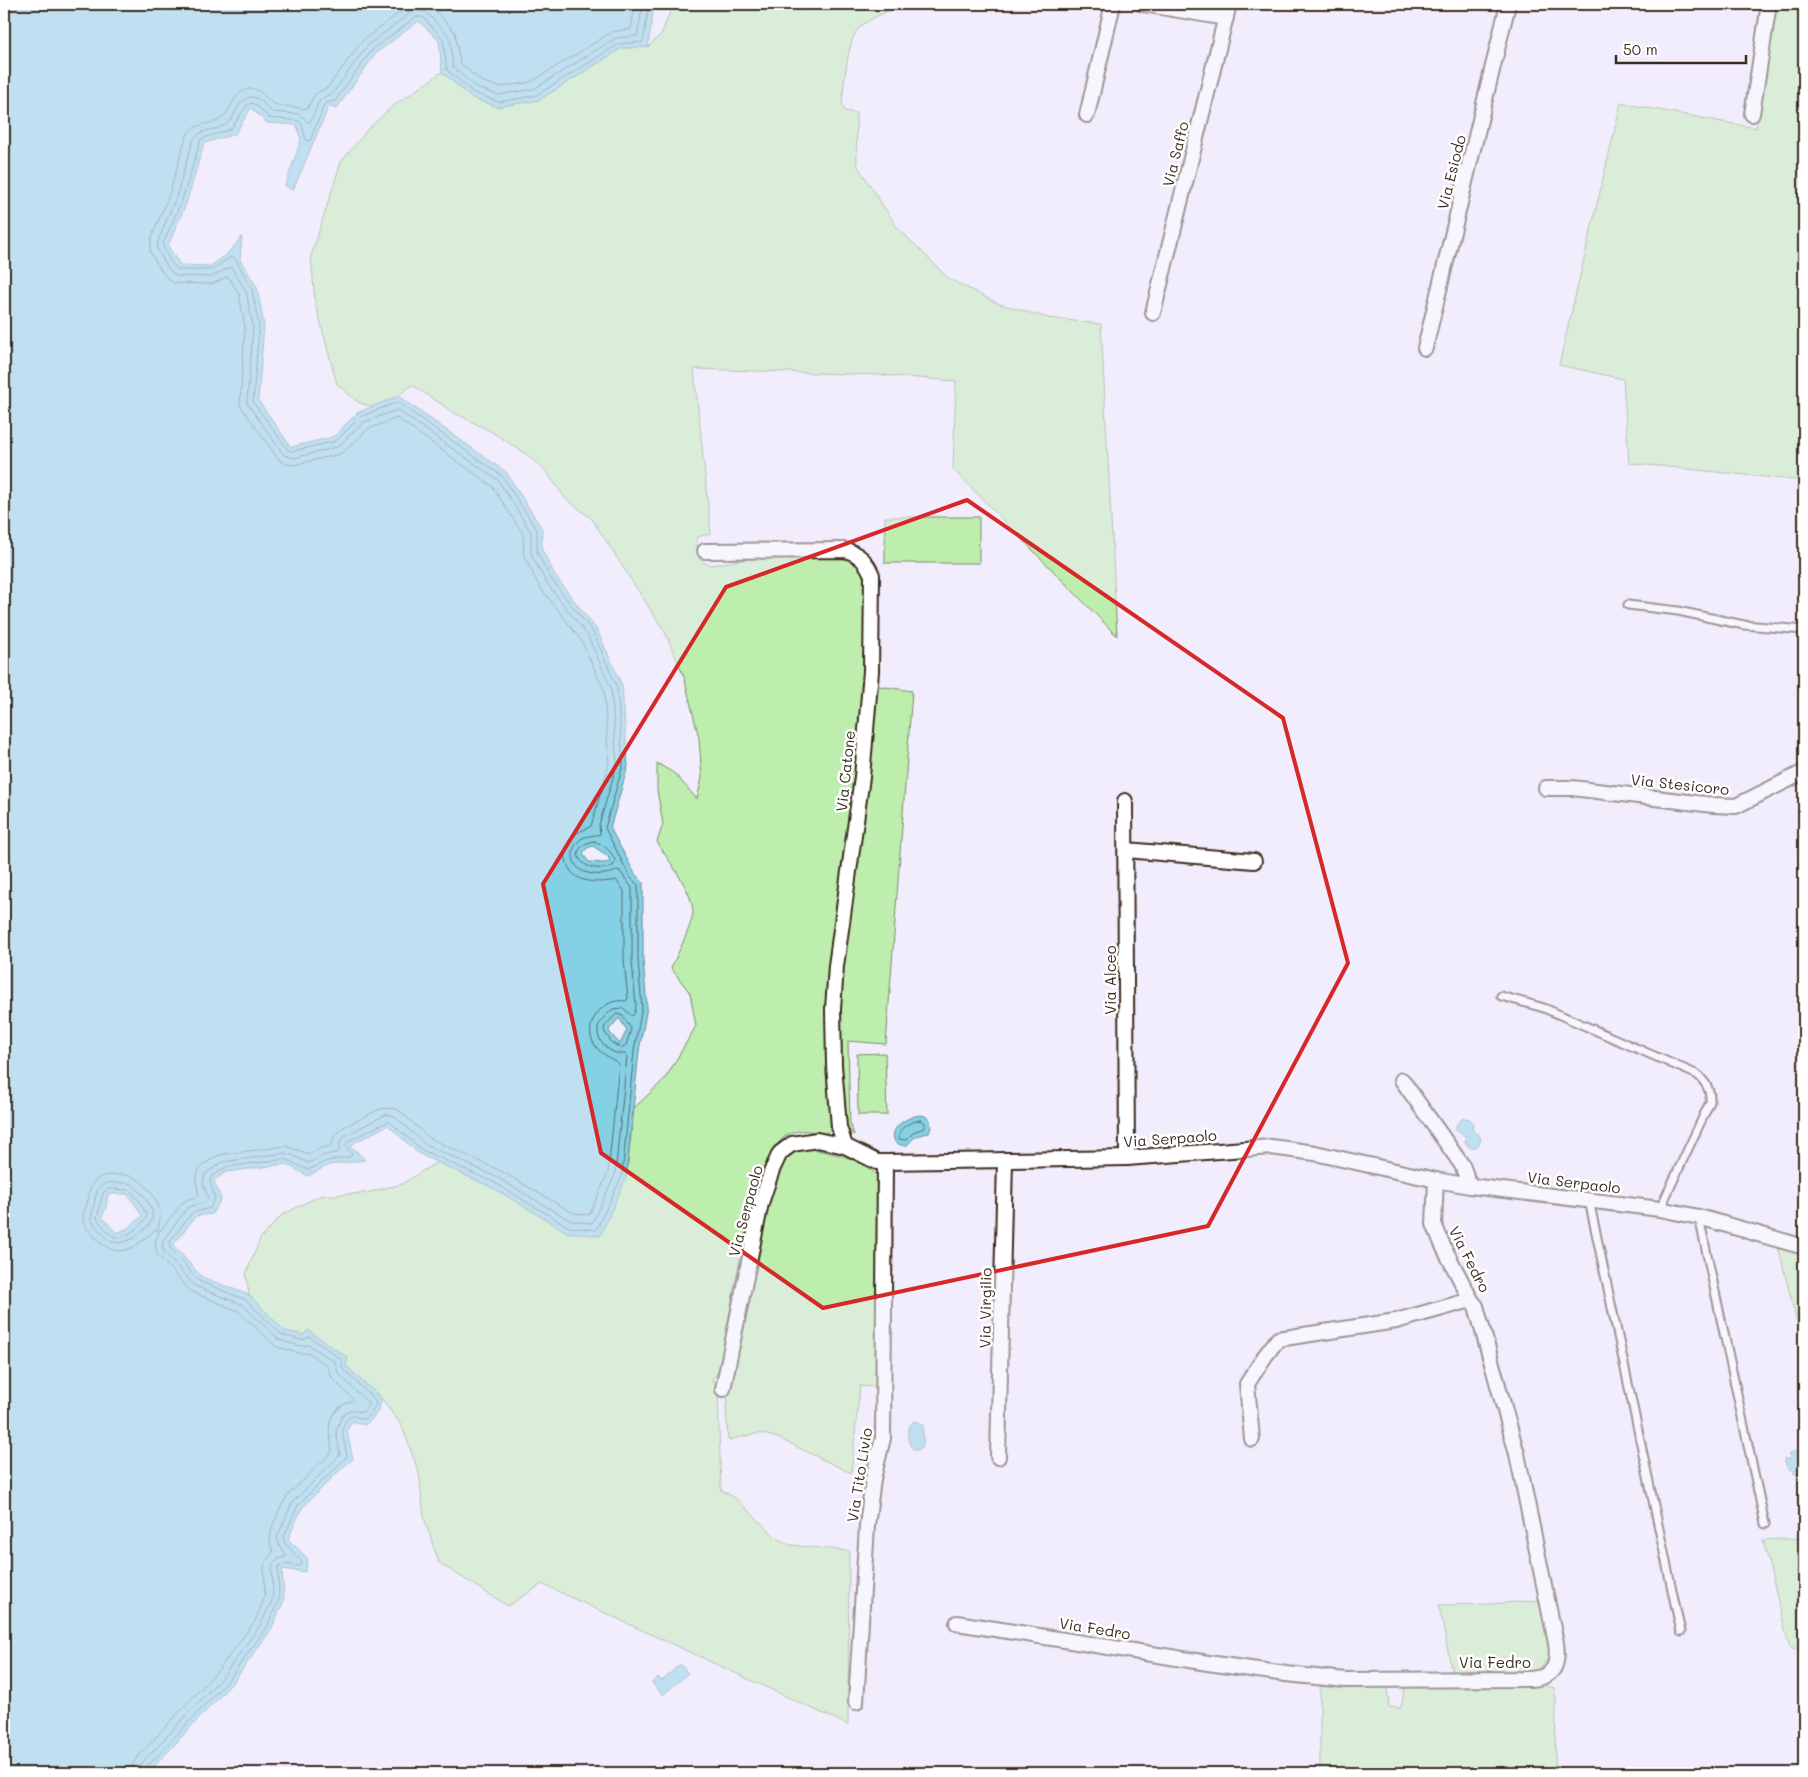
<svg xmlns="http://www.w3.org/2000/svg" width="1808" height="1777" viewBox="0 0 1808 1777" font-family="Mali,sans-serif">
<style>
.green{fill:#bdeead;stroke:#7c8c66}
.water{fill:#84d0e4;stroke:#678e95;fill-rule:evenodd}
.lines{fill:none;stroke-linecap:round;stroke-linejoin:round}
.shore{stroke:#586c6d;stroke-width:1}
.lane-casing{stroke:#3b2a1e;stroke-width:11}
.street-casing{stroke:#3b2a1e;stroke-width:18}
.lane{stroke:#fff;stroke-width:7}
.street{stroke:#fff;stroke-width:14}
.marked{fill:none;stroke:#d62828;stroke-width:4;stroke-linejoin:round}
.labels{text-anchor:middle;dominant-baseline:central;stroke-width:5;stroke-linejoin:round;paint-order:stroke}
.street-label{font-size:15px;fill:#3b2a1e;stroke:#fff}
</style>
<rect width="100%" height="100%" fill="#f1edfc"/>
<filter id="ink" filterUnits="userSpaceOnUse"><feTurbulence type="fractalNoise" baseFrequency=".02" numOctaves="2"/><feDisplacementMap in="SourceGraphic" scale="10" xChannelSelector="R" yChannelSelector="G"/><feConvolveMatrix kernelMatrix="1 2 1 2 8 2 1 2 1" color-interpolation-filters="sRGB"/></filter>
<g filter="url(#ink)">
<!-- green -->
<g class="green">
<path d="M673 4H806L801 11 826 4H896L897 7C886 12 868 19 859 28 847 41 844 85 842 104L845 111 856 113 857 165 896 226 948 278 997 303 1048 318 1101 324 1117 636 953 469 956 381 880 375 694 369 711 534 696 537 699 558 704 563 712 565 758 557 835 556 855 562 862 573 865 583 864 680 853 792 830 1130 824 1134C811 1131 799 1128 787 1135 753 1154 727 1328 720 1370L712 1380 718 1393 721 1490 735 1498 776 1537 790 1545 849 1551 848 1725 542 1584 508 1606 439 1563 424 1517 419 1473 402 1426 381 1398 346 1366 303 1335 285 1331 249 1295 246 1274 260 1239 282 1215 319 1196 366 1193 402 1184 437 1162 493 1188 626 1178 634 1108 665 1079 696 1026 690 993 671 968C677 955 694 922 693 910 691 889 668 860 657 842L663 824 657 790V763L675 774 697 799 702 778 699 738 684 677 665 632 592 519 565 498 546 471 526 454 492 432 453 412 412 385 398 396 373 407 358 402 337 384 315 302 311 256 341 162 368 129 393 106 442 72 472 98 539 100 622 48 648 47 662 33Z"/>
<polygon points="1774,4 1804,4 1804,481 1629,463 1623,379 1559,365 1621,103 1756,128"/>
<rect x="885" y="517" width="94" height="46"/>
<polygon points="879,686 912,691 886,1044 848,1041 850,1123 854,1135 846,1127 838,1044 838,1006 875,690"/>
<polygon points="885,1053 887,1115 858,1115 857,1054"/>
<path d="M805 1148C828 1152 861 1157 877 1176V1387L860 1386 851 1473 778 1438 760 1433 728 1440 726 1408 730 1381 769 1195C777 1171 778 1156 805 1148Z"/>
<polygon points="1778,1246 1804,1252 1804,1352 1803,1347"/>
<polygon points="1804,1538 1804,1650 1790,1649 1763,1540"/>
<polygon points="1542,1600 1551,1643 1551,1655 1539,1669 1525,1672 1452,1672 1439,1605 1491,1604"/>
<polygon points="1540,1684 1554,1688 1556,1699 1555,1773 1320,1773 1320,1686 1387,1687 1389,1707 1401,1708 1405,1686"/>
</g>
<!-- water -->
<g class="water">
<path d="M4 4H654L648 47 622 48 539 100 497 107 472 98 442 72 439 41 419 21 376 53 336 109 329 106 293 190 285 186 301 140 297 125 267 123 251 108 235 134 204 143 187 201 168 246 180 265 210 266 225 256 242 237 240 260 257 287 264 326 258 400 291 447 333 437 357 413 398 396 506 472 542 529V550L556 577 597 630 622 685 628 766 610 828 635 874 643 882V960L647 1007 639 1051 626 1178 600 1236 567 1232 493 1188 419 1154 388 1125 350 1145 365 1160 329 1165 308 1176 286 1164 226 1172 214 1180 221 1199 212 1214 196 1216 173 1245 202 1277 249 1295 285 1331 303 1335 308 1330 348 1358 346 1366 381 1398C381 1410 374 1418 365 1425L352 1421 347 1431 353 1459 339 1471 302 1508 288 1539 308 1559 305 1572 282 1569 284 1600 271 1630 234 1681 148 1773H4ZM593 846 608 856 610 862 603 863 589 862 585 857 583 853 587 848ZM619 1018 627 1030 620 1044 610 1033 609 1030ZM108 1194H127L135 1204 142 1216 128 1228 117 1233 102 1217 106 1207Z"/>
<path d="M920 1115 925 1116 930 1120 931 1128 929 1132C925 1134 921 1134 917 1136 908 1141 909 1151 895 1142 888 1127 907 1117 920 1115Z"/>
<polygon points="1463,1118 1470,1119 1473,1123 1472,1130 1479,1135 1481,1139 1479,1145 1476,1147 1469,1147 1465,1142 1466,1137 1456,1129 1456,1125"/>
<path d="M914 1421 923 1424V1446L920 1449 914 1450C906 1442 905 1428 914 1421Z"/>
<polygon points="1796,1451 1804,1451 1804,1475 1794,1474 1794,1470 1796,1470 1797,1466 1790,1470 1786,1465 1784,1458 1789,1460 1790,1456 1788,1454"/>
<polygon points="680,1664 688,1673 663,1695 652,1683 658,1677 662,1681"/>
</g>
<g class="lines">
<!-- shore -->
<g class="shore">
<polyline points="427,4 433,8 455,32 460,63 481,81 499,87 531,82 612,32 631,29 635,4"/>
<path d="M594 841C604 845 612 851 615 861L613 866C582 877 563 847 594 841Z"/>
<polygon points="617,1014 623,1016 631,1029 626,1045 621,1048 612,1043 604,1031 605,1026"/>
<path d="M920 1120 925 1123V1128L915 1131 906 1140 899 1139C898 1127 910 1122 920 1120Z"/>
<polygon points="107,1183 127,1183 133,1185 145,1197 153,1213 152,1220 149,1225 135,1238 120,1243 109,1241 94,1224 91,1219 97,1190 102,1185"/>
<path d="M109 1189 130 1190 139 1201 147 1215C145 1224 125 1239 116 1237 110 1236 100 1223 97 1218L103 1193Z"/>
<path d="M131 1773 132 1766 136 1759 219 1669 255 1621 265 1597 264 1565 273 1552C272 1548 270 1544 270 1540 269 1530 282 1502 289 1494L332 1452C331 1435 323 1422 340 1407 344 1403 350 1403 354 1400L332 1378 327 1366 309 1353H299L277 1347 238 1311 190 1291 157 1254 155 1242 159 1232 158 1230H155C135 1248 118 1262 96 1238 92 1234 87 1229 84 1223 81 1215 86 1209 88 1201 89 1195 89 1189 93 1183 98 1176 106 1175 114 1175 120 1175 127 1174 133 1177 145 1181 158 1200 160 1212 161 1218 159 1223 158 1227L161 1230 182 1203 189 1199 199 1196 196 1180 198 1171 204 1164 219 1155 286 1146 309 1154 321 1148 331 1146 335 1135 342 1128 380 1109 394 1108 401 1112 429 1138 501 1171 573 1213 589 1215 608 1173 619 1064C610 1057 599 1054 593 1042 583 1022 605 997 625 1001L628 999 624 961V891L616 880C606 882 594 883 584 880 563 874 559 845 577 833 581 830 587 829 591 826L609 764 604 690 581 640 539 586 524 556 523 534 492 486 397 418 368 429 346 450 340 454 293 465 286 464 279 460 240 405 245 327 239 294 230 279 227 277 212 284 173 283 164 275 150 252 151 239 169 195 186 137C195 120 210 127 222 118 230 112 232 99 240 93 259 80 264 101 277 105 286 107 298 107 307 109L315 94 328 87 363 40 411 4"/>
<path d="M138 1773 141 1764 225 1674 261 1624 273 1598 272 1565 276 1560 287 1556 279 1545 277 1538 292 1503 340 1455 336 1431 342 1416 350 1410 363 1412 369 1404 338 1373 335 1362 309 1345 300 1346 279 1340 243 1305 195 1286 164 1252 162 1245 164 1239 188 1207 205 1203 208 1199 203 1182 205 1174 223 1162 285 1153 290 1154 308 1163 325 1155 339 1152 340 1142 344 1136 383 1116 388 1114 394 1116 425 1144 498 1178 571 1221 592 1223 615 1175 627 1056 625 1054C613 1056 596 1043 598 1029 598 1022 607 1014 613 1009L623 1008 632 1016 634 1014 636 1006 632 961V888L619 870C609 874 599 876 588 873 571 870 568 848 581 839 587 835 594 836 600 834L599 825 617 764 611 688 588 636 546 582 531 554V532L498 480 397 410 364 422 337 447 294 458 284 455 247 403 253 327 246 291 231 267 211 277 177 276 170 271 157 249 158 241 176 197 193 140C201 127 218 132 228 123 237 115 237 100 251 97L259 99 272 112 299 114 308 122H310C318 109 315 98 332 94L368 45 413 11 419 10 426 12 448 35 450 40 453 67 477 88 498 95 534 89 616 38 637 36 643 4"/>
<path d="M145 1773 146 1768 230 1678 267 1627 279 1599 278 1567 283 1564 300 1566 302 1562 285 1543 283 1539 298 1505 347 1457C346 1444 335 1423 353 1416L364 1419 369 1415 376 1405 375 1400 343 1369 341 1359 310 1337 302 1340 282 1335 246 1300 199 1281 170 1248V1241L192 1213 210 1208 215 1198 210 1182 211 1177 226 1167 285 1159 308 1170 327 1161 350 1157 352 1154 346 1146 348 1141 389 1121 422 1150 495 1183 569 1227 596 1230 622 1176 634 1051 642 1007 638 961V885L630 877 605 828 623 765 617 687 593 632 551 579 537 552V530L502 476 397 402 360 417 336 441 293 451 288 450 253 402 259 327 252 289 235 258 231 257 211 270H179C172 266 164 252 163 244L182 200 201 139 231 129 247 105 252 103 256 105 269 118 299 121 302 125 306 140 310 141 325 103 335 101 372 50 416 17H423L443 39 447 70 474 93 499 102 537 95 619 44 643 42 649 4"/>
</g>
<defs>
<g id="lane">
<polyline points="1628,605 1678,611 1744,625 1804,630"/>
<path d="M1501 996 1544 1008 1698 1075C1706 1083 1711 1090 1710 1102L1660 1209"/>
<polyline points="1589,1200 1681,1632"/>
<polyline points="1699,1217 1765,1524"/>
</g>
<g id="street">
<polyline points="1143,4 1226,18"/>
<polyline points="1752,114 1769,4"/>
<polyline points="1087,115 1113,4"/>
<polyline points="1153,313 1229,4"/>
<polyline points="1425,348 1508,4"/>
<path d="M705 551 846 550C860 555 866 561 872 575L871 671 862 777 836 966 833 1009 834 1065 839 1127 845 1146"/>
<polyline points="1546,788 1572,788 1713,805 1736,806 1804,772"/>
<polyline points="1125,801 1127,1158"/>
<polyline points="1126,850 1254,861"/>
<polyline points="1402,1080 1462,1165 1470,1186"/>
<polyline points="723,1389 761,1203 772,1170 780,1153 792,1144 817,1140 845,1146 877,1162 885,1162 1127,1158 1271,1147 1315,1153 1436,1180 1470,1186 1660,1209 1699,1217 1804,1247"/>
<polyline points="1252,1439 1247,1384 1265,1356 1278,1339 1396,1321 1471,1300"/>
<polyline points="998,1457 1005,1160"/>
<path d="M957 1623 1208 1663 1286 1674 1346 1680 1531 1679C1554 1677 1559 1665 1556 1643L1517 1454 1476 1306 1471 1300 1443 1246 1434 1224 1436 1180"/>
<polyline points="856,1702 867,1526 873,1479 883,1438 885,1162"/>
</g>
</defs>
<!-- lane casing -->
<use href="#lane" class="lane-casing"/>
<!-- street casing -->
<use href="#street" class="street-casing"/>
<!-- lane -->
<use href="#lane" class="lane"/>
<!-- street -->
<use href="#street" class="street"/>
</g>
</g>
<!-- marked area -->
<path d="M0 0H1808V1777H0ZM967 500 1283 718 1348 963 1208 1226 823 1308 601 1153 543 884 726 587Z" fill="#f1edfc" fill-opacity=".55" fill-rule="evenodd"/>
<path class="marked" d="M967 500 1283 718 1348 963 1208 1226 823 1308 601 1153 543 884 726 587Z"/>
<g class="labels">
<!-- street labels -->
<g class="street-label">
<text transform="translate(1175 154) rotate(-76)">Via Saffo</text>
<text transform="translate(1451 172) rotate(-76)">Via Esiodo</text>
<text transform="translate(845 771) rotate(-84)">Via Catone</text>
<text transform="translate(1680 784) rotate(6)">Via Stesicoro</text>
<text transform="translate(1110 980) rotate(-90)">Via Alceo</text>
<text transform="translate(1170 1138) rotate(-4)">Via Serpaolo</text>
<text transform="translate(1574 1182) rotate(7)">Via Serpaolo</text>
<text transform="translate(745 1211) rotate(-75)">Via Serpaolo</text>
<text transform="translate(1470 1259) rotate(63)">Via Fedro</text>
<text transform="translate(985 1308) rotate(-89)">Via Virgilio</text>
<text transform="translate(859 1475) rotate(-81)">Via Tito Livio</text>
<text transform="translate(1095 1628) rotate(9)">Via Fedro</text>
<text x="1495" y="1662">Via Fedro</text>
</g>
</g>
<!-- margin -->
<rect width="1808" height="1777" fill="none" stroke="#fff" stroke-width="20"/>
<rect x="10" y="10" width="1788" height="1757" fill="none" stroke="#3b2a1e" stroke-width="2" filter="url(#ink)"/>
<!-- scale -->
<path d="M1616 55v8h130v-8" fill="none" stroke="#3b2a1e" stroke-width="2.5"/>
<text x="1623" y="55" font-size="15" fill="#3b2a1e" stroke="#ffffff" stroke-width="4" paint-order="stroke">50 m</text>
</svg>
